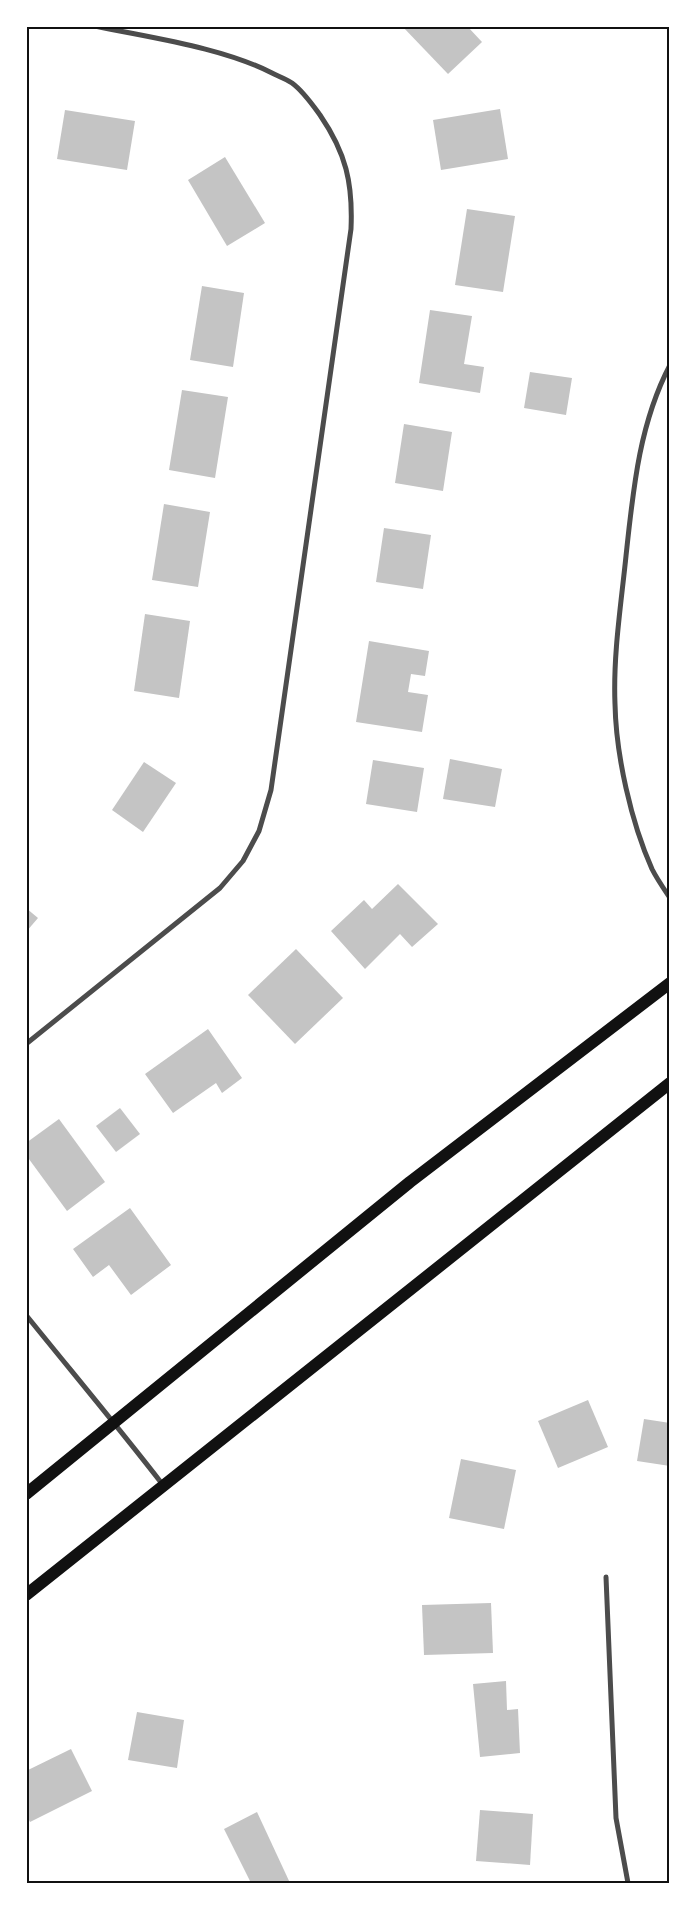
<svg xmlns="http://www.w3.org/2000/svg" width="696" height="1909" viewBox="0 0 696 1909" font-family="Karla,sans-serif">
<style>
.building{fill:#c4c4c4}
.lines{fill:none;stroke-linecap:round;stroke-linejoin:round}
.minor{stroke:#4c4c4c;stroke-width:5}
.primary{stroke:#111;stroke-width:12}
.neatline{fill:none;stroke:#111;stroke-width:2}
</style>
<rect width="100%" height="100%" fill="#fff"/>
<!-- building -->
<g class="building">
<polygon points="402,26 467,26 482,42 448,74"/>
<polygon points="500,109 508,159 441,170 433,120"/>
<polygon points="65,110 135,121 127,170 57,159"/>
<polygon points="225,157 265,223 227,246 188,180"/>
<polygon points="467,209 515,216 503,292 455,285"/>
<polygon points="202,286 244,293 233,367 190,360"/>
<polygon points="430,310 472,316 464,364 484,367 480,393 419,383"/>
<polygon points="530,372 572,378 566,415 524,408"/>
<polygon points="182,390 228,397 215,478 169,470"/>
<polygon points="404,424 452,432 443,491 395,483"/>
<polygon points="164,504 210,512 198,587 152,580"/>
<polygon points="384,528 431,535 423,589 376,582"/>
<polygon points="145,614 190,621 179,698 134,691"/>
<polygon points="369,641 429,651 425,676 411,674 408,692 428,695 422,732 356,722"/>
<polygon points="450,759 502,769 495,807 443,799"/>
<polygon points="373,760 424,768 417,812 366,804"/>
<polygon points="144,762 176,783 143,832 112,810"/>
<polygon points="398,884 438,924 412,947 400,934 365,969 331,931 364,900 372,909"/>
<polygon points="26,908 38,918 26,932"/>
<polygon points="296,949 343,998 295,1044 248,995"/>
<polygon points="208,1029 242,1078 222,1093 216,1083 173,1113 145,1074"/>
<polygon points="120,1108 140,1134 116,1152 96,1126"/>
<polygon points="59,1119 105,1182 67,1211 26,1155 26,1143"/>
<polygon points="130,1208 171,1265 131,1295 109,1265 93,1277 73,1249"/>
<polygon points="588,1400 608,1447 558,1468 538,1421"/>
<polygon points="644,1419 670,1423 670,1466 637,1461"/>
<polygon points="461,1459 516,1470 504,1529 449,1518"/>
<polygon points="491,1603 493,1653 424,1655 422,1605"/>
<polygon points="506,1681 507,1710 518,1709 520,1753 480,1757 473,1684"/>
<polygon points="137,1712 184,1720 177,1768 128,1760"/>
<polygon points="71,1749 92,1791 30,1822 26,1814 26,1771"/>
<polygon points="480,1810 533,1814 530,1865 476,1861"/>
<polygon points="257,1812 290,1883 251,1883 224,1829"/>
</g>
<g class="lines">
<!-- minor -->
<g class="minor">
<path d="M670 365C639 424 633 491 626 556 621 605 613 655 615 704 616 755 631 822 652 869 657 879 664 889 670 898"/>
<path d="M26 1044 220 888 243 861 259 831 271 790 351 229C353 183 346 153 320 115 312 104 303 91 292 83 286 79 278 76 272 73 221 47 151 38 95 26"/>
<path d="M26 1315C72 1372 119 1428 163 1485"/>
<polyline points="606,1577 616,1818 628,1883"/>
</g>
<!-- primary -->
<g class="primary">
<polyline points="26,1494 410,1182 670,983"/>
<polyline points="26,1595 670,1083"/>
</g>
</g>
<!-- border -->
<rect width="696" height="1909" fill="none" stroke="#ffffff" stroke-width="55"/>
<rect x="28" y="28" width="640" height="1854" class="neatline"/>
</svg>
